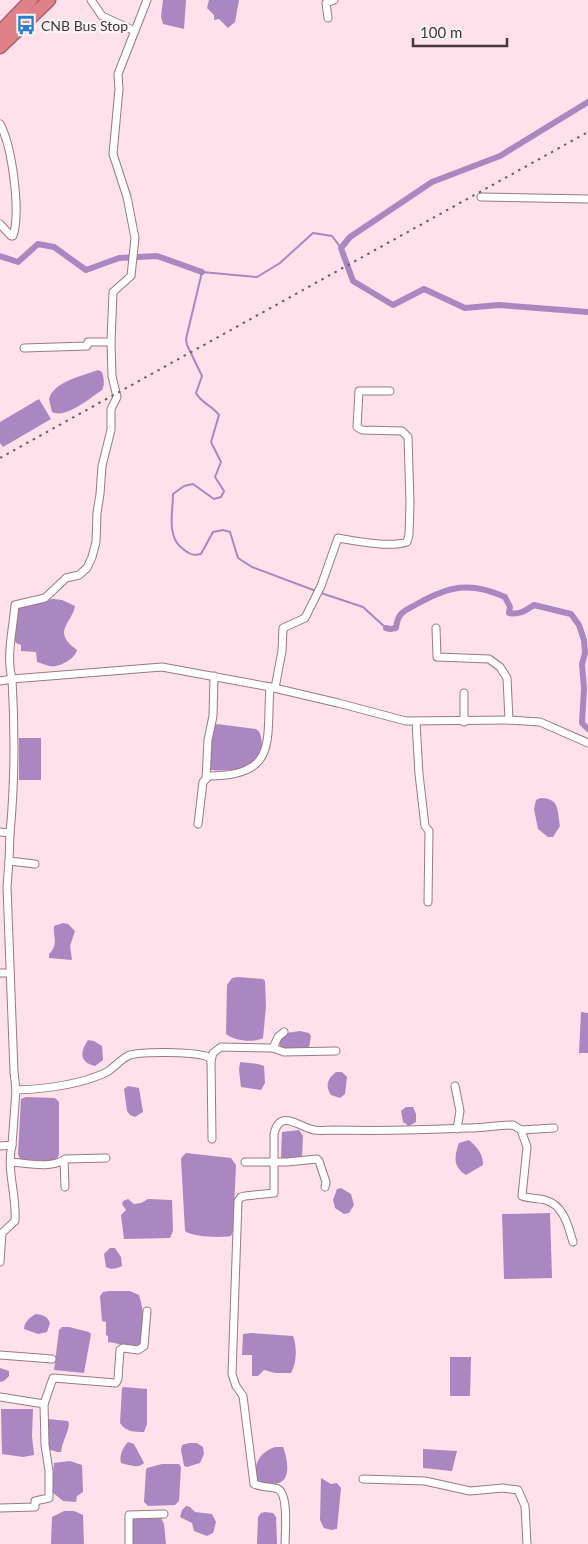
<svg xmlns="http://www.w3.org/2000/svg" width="588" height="1544" viewBox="0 0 588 1544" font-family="Lato,sans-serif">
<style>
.water{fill:#aa87c0}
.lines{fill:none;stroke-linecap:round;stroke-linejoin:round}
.stream{stroke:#aa87c0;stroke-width:2}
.canal{stroke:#aa87c0;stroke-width:6}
.street-casing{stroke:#997985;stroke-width:9}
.highway-casing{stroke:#aa666d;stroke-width:15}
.street{stroke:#fff;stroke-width:7}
.highway{stroke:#e08088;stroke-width:12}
.rail{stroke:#6f5d64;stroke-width:2;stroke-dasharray:2.5 5;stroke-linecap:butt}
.labels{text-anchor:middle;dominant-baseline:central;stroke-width:4.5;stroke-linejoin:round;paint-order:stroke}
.poi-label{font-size:14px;fill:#45363c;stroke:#fcf5f7;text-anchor:start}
</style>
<rect width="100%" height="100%" fill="#fee1eb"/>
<!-- water -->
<g class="water">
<polygon points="163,0 186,0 184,29 163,24 161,17"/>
<polygon points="209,0 239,0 235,22 228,28 219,19 214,20 214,15 207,8"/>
<path d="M98 370 102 372C104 378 105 385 102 390 90 398 66 419 52 412L49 399C54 381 83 376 98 370Z"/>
<polygon points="39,399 51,419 3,447 0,443 0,422"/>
<path d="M53 599 62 600 75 606C72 624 51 631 77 650 75 659 59 668 49 666 45 665 41 663 37 662L36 652 21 651V645L16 643 14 637 19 607 36 601Z"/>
<path d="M217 724 256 729C261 732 261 737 262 743 266 770 229 772 211 770L208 768 213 726Z"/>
<rect x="19" y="738" width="22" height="42"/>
<path d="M540 798C560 798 557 810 560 826L553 837H548L538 829 534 809 536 800Z"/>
<path d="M63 923 68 924 75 931 70 946 72 960 49 958V954C59 944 53 938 54 926Z"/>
<path d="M238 977 263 979 265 981 266 1006 263 1038C254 1043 234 1041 226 1034L227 985 232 978Z"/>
<polygon points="581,1012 588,1013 588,1053 579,1053"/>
<path d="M300 1031 309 1033 311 1036 309 1048C300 1052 288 1051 280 1047L279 1039 286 1033Z"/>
<path d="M88 1040 94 1041 102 1046 103 1060 95 1066C79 1062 80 1052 88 1040Z"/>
<polygon points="240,1062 258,1064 264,1066 265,1083 261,1090 241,1087 239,1070"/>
<path d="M336 1072H342L347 1077 345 1094 340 1098 331 1095C325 1086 327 1079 336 1072Z"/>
<polygon points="128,1086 139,1088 143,1112 135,1117 130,1115 127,1111 124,1089"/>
<polygon points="26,1097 55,1098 59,1102 59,1155 55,1162 20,1159 18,1154 21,1099"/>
<polygon points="406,1107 413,1107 416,1114 416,1122 409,1126 403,1122 401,1111"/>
<polygon points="299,1130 303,1136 302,1158 298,1160 283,1158 281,1157 282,1132"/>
<path d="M469 1140C477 1147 483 1154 483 1165L466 1175C453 1167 454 1157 459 1143Z"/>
<path d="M186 1153 231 1158 236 1165 233 1231 231 1236C220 1238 193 1237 185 1231L181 1159 182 1157Z"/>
<polygon points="341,1188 351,1194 354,1205 349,1213 344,1214 335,1208 333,1200 337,1189"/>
<polygon points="128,1199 134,1204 141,1203 148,1199 172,1200 173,1231 170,1238 124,1239 121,1215 126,1210 122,1204 123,1201"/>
<polygon points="550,1213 552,1278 504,1279 502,1214"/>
<path d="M110 1248H115L121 1257 122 1266C116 1269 111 1270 106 1267L104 1254Z"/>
<path d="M109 1291H130L139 1295C144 1309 145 1332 140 1346 128 1349 120 1343 108 1342V1336L106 1335V1322L102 1321 100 1296 103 1292Z"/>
<path d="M36 1314C43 1315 47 1316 50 1323L47 1332 38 1334 24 1329C24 1322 30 1317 36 1314Z"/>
<polygon points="62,1327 69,1327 89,1332 91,1334 84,1373 54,1370 59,1330"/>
<path d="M252 1333 293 1336C297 1346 297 1363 291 1373H275L264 1370 258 1376H252V1355H242L243 1334Z"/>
<polygon points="450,1357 471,1357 470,1396 450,1396"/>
<polygon points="0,1368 9,1371 9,1376 4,1381 0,1382"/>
<path d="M124 1387 147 1389V1424L144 1432C134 1432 126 1432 120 1423L122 1388Z"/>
<polygon points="1,1409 33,1409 32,1436 34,1455 23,1457 2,1454"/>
<path d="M48 1419 68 1421 69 1424C68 1434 62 1442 61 1452H57L48 1449Z"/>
<path d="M128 1442 134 1444 144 1463C138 1469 129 1465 121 1463 119 1456 123 1447 128 1442Z"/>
<polygon points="189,1443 197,1443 203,1447 204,1454 200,1463 187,1467 184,1466 181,1450 182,1445"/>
<path d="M275 1447H283C288 1460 293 1485 271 1484 265 1483 261 1484 256 1481 253 1465 259 1452 275 1447Z"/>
<polygon points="423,1449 457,1451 452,1471 423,1468"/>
<polygon points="70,1461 82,1465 83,1492 77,1496 76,1502 63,1501 52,1492 54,1463"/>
<polygon points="162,1464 179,1464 181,1467 179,1501 175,1505 148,1506 144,1502 146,1470 147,1468"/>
<polygon points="321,1478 331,1484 337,1483 341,1488 337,1529 331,1530 324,1528 320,1520"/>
<polygon points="186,1506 190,1507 195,1512 212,1514 216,1522 213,1533 207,1536 194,1531 192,1523 180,1517 182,1510"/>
<polygon points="64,1511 74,1511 83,1515 84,1544 51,1544 52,1517"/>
<polygon points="265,1512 273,1513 276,1517 277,1544 257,1544 258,1517 261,1513"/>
<polygon points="139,1517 161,1518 164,1524 166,1544 131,1544 130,1527 133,1519"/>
</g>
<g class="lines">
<!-- stream -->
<g class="stream">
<path d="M316 591 252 567 238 558 230 532 223 530 213 532 201 554C193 556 189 554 183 549 166 537 173 512 173 494L184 486 193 484 214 499 221 497 224 491 215 477 221 462 211 442 219 415C213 406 201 403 196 393L202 376 187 345 186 339 202 272 257 277 280 263 313 233 332 236 341 248"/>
<polyline points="321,593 363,607 386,628"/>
</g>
<!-- canal -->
<g class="canal">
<polyline points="588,102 500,156 432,182 350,237 341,248 353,281 393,305 424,289 465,308 499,305 588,312"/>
<polyline points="0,256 18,262 38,244 54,247 86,270 119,258 157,256 202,272"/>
<path d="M386 628 390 629 396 628C398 611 405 611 417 604 449 586 470 581 505 597L510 607 509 613C519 615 525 611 534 605L571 614 579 625 584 640 585 653 582 664 584 689 582 723 588 729"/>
</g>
<defs>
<g id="street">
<polyline points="91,0 102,16 135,31"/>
<polyline points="328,18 326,3 334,0"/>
<path d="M0 124C12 146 21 211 13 236H11L0 224"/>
<polyline points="481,197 588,199"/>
<polyline points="24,348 87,346 88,342 111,342 113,292 131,276 135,238 127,197 113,154 119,89 118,74 147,0"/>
<polyline points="436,628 437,657 489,659 500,667 507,678 509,720"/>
<path d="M0 681 12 679C6 656 13 629 15 605L45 598 66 578 79 575 87 568 92 557 96 542 97 513 100 494 102 466 111 430V409L117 397 112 376 111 342"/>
<path d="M275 688 282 651 283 628 305 618 321 586 338 538C356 541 390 548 407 542L409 535 410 502 408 437 402 431 362 430 357 427 359 391H390"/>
<polyline points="416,722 419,774 425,826 429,831 428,902"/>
<polyline points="464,722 464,693"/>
<polyline points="206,779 208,740 213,716 214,676"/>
<path d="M198 824 203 782 209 776C279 776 266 740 270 687L338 703 406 721 509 720 540 722 588 743"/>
<path d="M0 832 10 833C15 781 15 731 12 679L162 667 270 687"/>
<polyline points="10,833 9,861 35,864"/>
<polyline points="9,861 7,887 14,1072 16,1090"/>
<polyline points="0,973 10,973"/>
<polyline points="273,1048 278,1037 284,1032"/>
<polyline points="455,1086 460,1111 457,1129"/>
<polyline points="521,1130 554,1128"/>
<polyline points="212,1139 211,1061 213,1053 221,1047 273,1048 284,1052 336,1051"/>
<path d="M0 1146 12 1145 16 1090C46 1089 78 1085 105 1073 115 1068 121 1058 130 1055 145 1051 190 1052 206 1056 210 1058 209 1058 211 1061"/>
<polyline points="64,1160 65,1187"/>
<path d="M11 1162C27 1163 52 1169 65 1159L106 1158"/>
<polyline points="245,1162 287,1162 317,1159 319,1161 326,1182 325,1187"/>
<path d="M0 1262 2 1233 15 1221C17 1196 6 1169 12 1145"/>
<polyline points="0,1355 52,1359"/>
<polyline points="0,1397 44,1404"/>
<polyline points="363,1479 425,1481 470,1491 503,1488 518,1490 525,1506 527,1544"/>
<polyline points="0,1508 35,1507 35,1501 49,1498 49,1471 45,1445 44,1404 53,1378 116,1383 118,1379 120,1350 123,1348 138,1350 144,1346 147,1311"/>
<polyline points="129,1544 129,1515 164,1514"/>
<path d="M285 1544C285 1533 289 1495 278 1489 271 1486 262 1488 254 1484L243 1396 236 1386 232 1374 238 1201 241 1197 245 1196 274 1193V1134C280 1108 299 1127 314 1130 321 1131 327 1130 334 1130 378 1131 423 1130 468 1128 483 1128 498 1125 513 1125L521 1130 527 1147 522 1196C530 1199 538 1198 545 1200 564 1205 568 1226 573 1242"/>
</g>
<g id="highway">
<polyline points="0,32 31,0"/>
<polyline points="0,47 49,0"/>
</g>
</defs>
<!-- street casing -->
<use href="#street" class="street-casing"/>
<!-- highway casing -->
<use href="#highway" class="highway-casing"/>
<!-- street -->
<use href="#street" class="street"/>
<!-- highway -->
<use href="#highway" class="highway"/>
<!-- rail -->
<polyline class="rail" points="0,458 588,132"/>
</g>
<!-- icons -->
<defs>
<symbol id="bus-bare" viewBox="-9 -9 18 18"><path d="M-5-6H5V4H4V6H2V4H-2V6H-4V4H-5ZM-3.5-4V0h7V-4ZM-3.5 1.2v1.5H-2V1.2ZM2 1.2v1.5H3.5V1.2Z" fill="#2880ce" stroke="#fcf5f7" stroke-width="2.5" paint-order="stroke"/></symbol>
</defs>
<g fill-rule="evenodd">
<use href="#bus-bare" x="12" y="11" width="28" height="28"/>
</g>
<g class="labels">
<!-- poi labels -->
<g class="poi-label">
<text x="41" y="25">CNB Bus Stop</text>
</g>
</g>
<!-- scale -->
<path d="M413 38v8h94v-8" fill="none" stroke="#45363c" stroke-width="2.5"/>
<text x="420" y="38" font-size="15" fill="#45363c" stroke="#fcf5f7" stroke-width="4" paint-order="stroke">100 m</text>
</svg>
